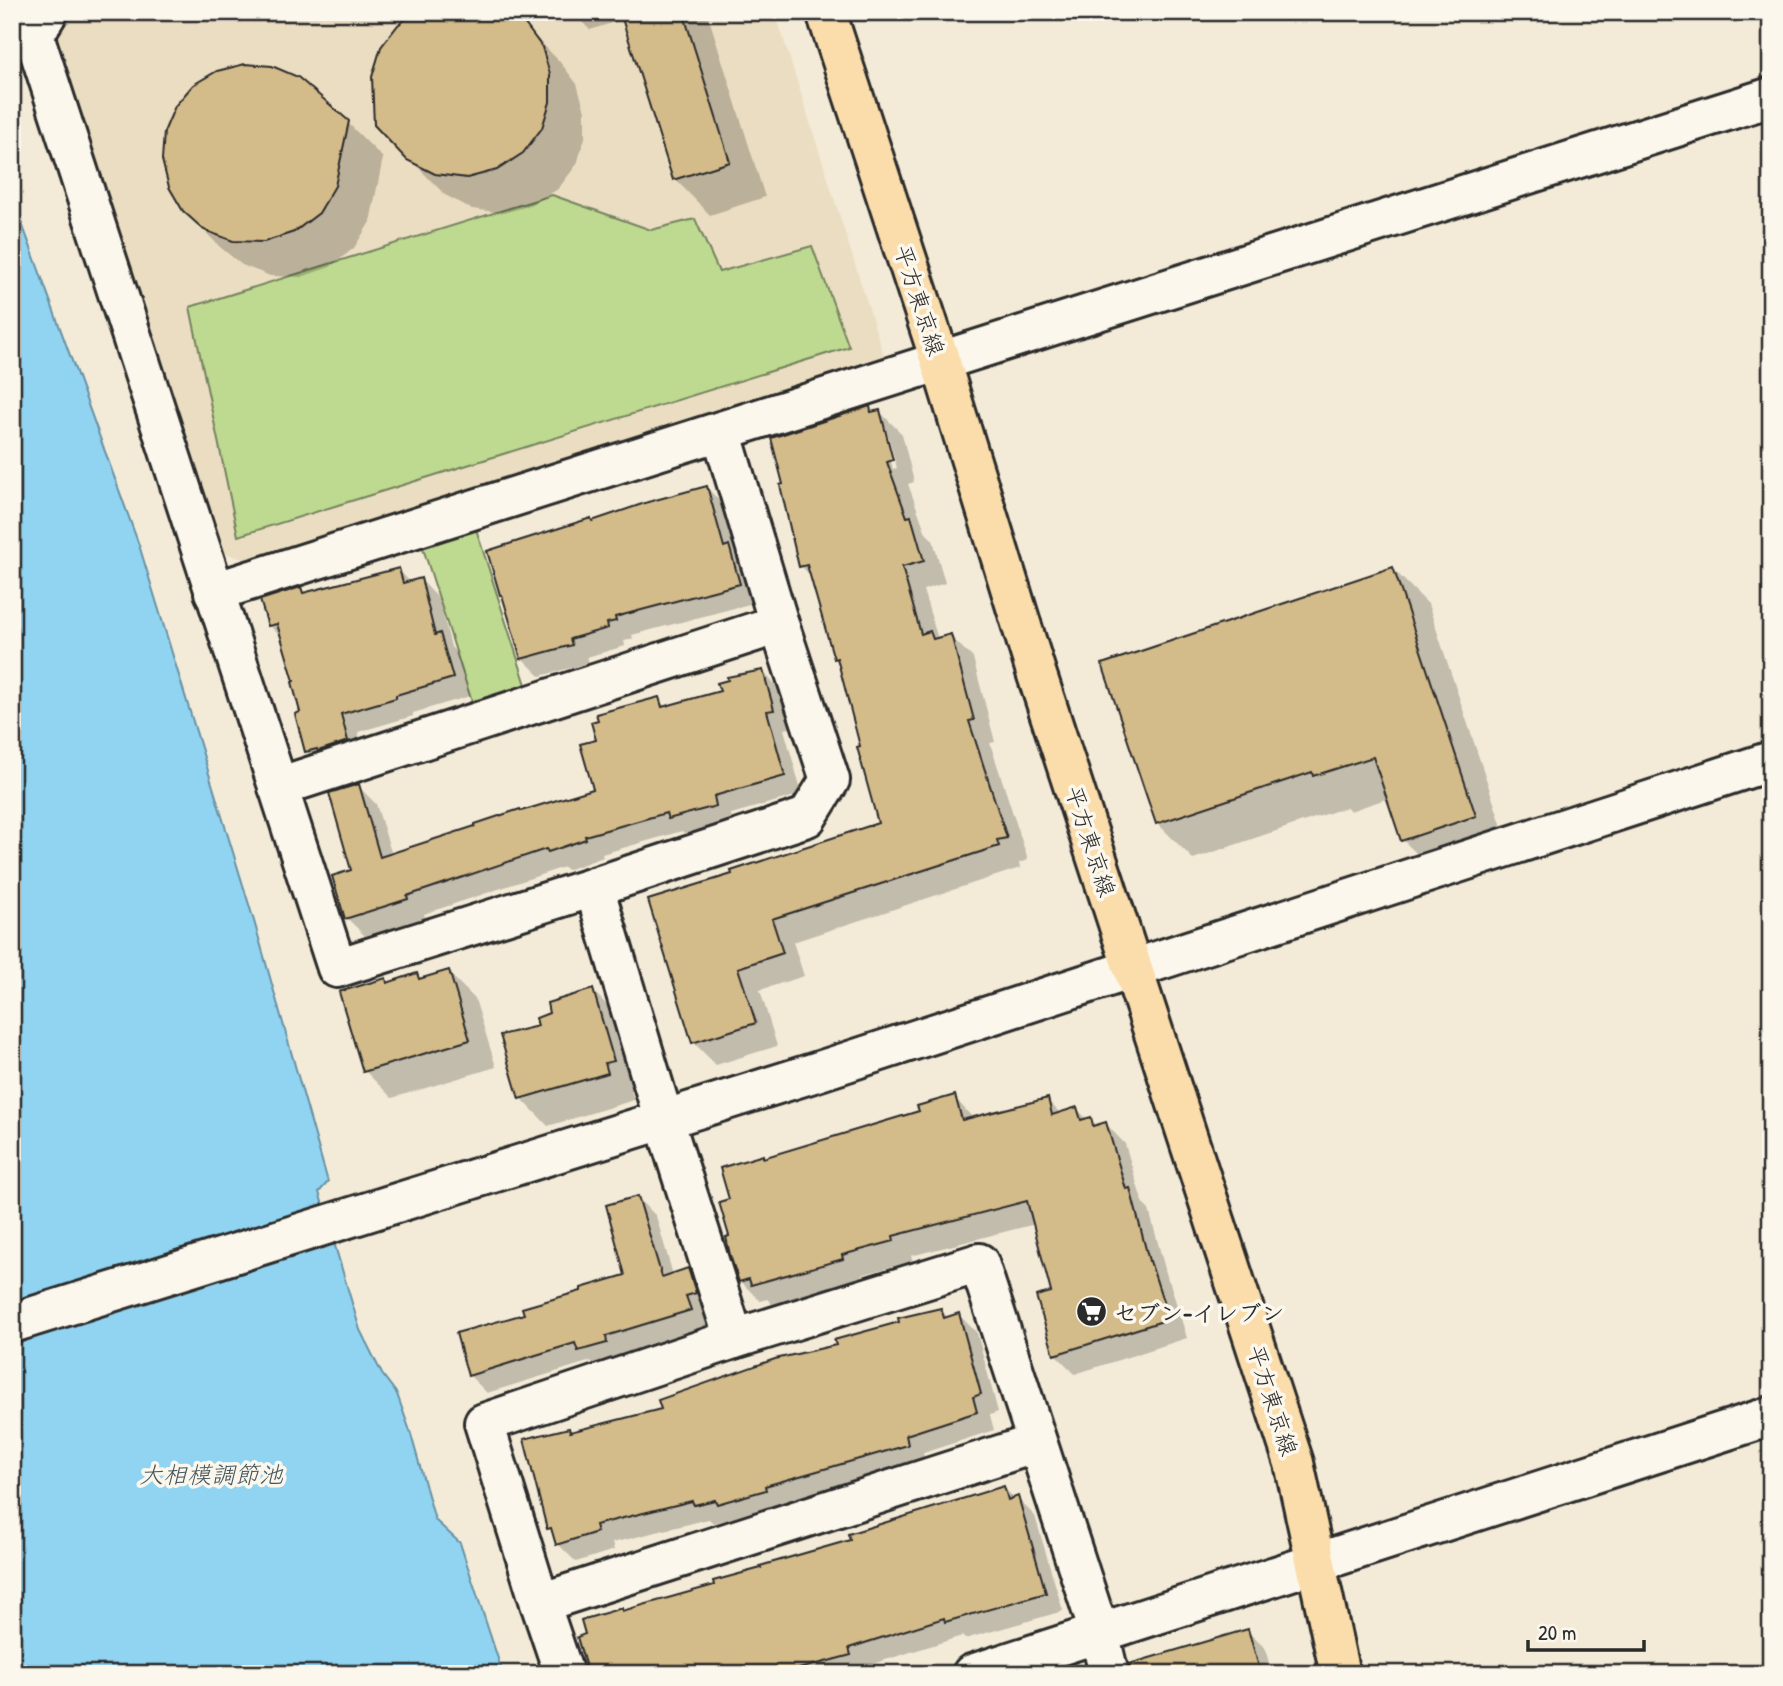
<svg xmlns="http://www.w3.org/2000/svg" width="1783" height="1686" viewBox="0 0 1783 1686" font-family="'Patrick Hand','Klee One',sans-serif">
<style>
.built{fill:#eaddc1}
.green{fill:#bed990;stroke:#74825e;stroke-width:2}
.water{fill:#91d4f2;stroke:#6890a2;stroke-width:2}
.shadow{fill:#0003;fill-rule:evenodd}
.building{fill:#d4bb8a;stroke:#2b2b2b;stroke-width:2}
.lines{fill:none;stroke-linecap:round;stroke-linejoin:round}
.minor-casing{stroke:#2b2b2b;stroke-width:44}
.major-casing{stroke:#2b2b2b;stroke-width:44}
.minor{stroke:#fbf7ec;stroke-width:38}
.major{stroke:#faddab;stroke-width:38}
.labels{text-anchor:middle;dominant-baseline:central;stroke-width:7;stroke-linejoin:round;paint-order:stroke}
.street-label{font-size:23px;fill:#2b2b2b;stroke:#fbf7ec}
.poi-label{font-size:23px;font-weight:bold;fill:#2b2b2b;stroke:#fbf7ec;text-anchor:start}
.water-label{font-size:24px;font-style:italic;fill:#44555d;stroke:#fbf7ec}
</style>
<rect width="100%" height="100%" fill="#f3ebd8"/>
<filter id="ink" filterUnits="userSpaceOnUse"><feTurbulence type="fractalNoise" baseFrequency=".0143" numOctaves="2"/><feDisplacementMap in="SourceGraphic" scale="14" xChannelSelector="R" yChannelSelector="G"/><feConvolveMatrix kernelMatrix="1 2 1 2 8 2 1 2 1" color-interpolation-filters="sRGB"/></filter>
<g filter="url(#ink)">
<!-- built -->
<polygon class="built" points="74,12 775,12 884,356 248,561 223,552 56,38 65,15"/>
<!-- green -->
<g class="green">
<polygon points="552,195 651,230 695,219 719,272 812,246 849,347 238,536 190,307"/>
<polygon points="476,529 528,691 474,708 422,545"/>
</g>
<!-- water -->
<polygon class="water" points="12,196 139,545 254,921 328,1182 319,1192 360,1330 382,1374 397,1394 410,1431 435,1520 460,1543 503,1674 12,1674"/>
<!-- shadow -->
<g class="shadow">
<polygon points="572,12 707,12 765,197 710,215 675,179 624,19 590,30"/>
<polygon points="524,25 560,62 577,84 585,111 585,138 577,164 558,189 532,205 503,213 472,209 445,195 409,158"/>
<polygon points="347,122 383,158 370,222 354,248 330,267 301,277 270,276 242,265 220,247 184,210"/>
<path d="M869 408 874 413 879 411 902 434 914 482 908 484 926 533 933 540 945 583 923 590 938 639 950 636 973 658 995 742 990 743 1028 860 1019 863 1020 868 793 942 804 976 760 990 777 1046 716 1065 693 1042 734 875 880 824 840 663 836 658 813 578 801 566ZM883 431H887L897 468 893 469Z"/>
<polygon points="707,488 725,506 757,602 632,635 633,639 624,641 625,646 587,657 589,663 540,676 522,658 593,523"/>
<polygon points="1393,569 1428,604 1510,851 1438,875 1403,840 1389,798 1350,811 1347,807 1193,859 1157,823"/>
<polygon points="399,570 411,583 421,580 439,599 451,647 457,653 470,696 413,713 413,716 358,732 365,759 324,769 306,751 303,713 297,682 284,640 269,625 301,589 306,594"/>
<polygon points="763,672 781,690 791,728 784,729 802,794 731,814 733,824 687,836 682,831 602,854 603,857 567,870 564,867 424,914 425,917 365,936 347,918 353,871 358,786 376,804 392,855 595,790 598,742 658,699 667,708 722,692"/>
<polygon points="448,972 475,999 496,1067 392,1098 365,1071 385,980 389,984 417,975 422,980"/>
<polygon points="593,991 620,1018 640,1088 631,1090 634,1100 548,1126 521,1098 502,1037 540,1027"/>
<polygon points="954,1097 974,1119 1047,1100 1061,1114 1077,1109 1088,1120 1091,1119 1098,1127 1106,1124 1125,1144 1143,1204 1149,1210 1168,1280 1170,1283 1187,1338 1075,1374 1055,1354 1054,1293 1035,1224 911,1256 913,1261 861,1275 862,1278 772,1304 767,1299 760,1301 740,1281 731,1238 731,1200 762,1157 764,1159 921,1112"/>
<polygon points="638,1198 656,1216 673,1275 688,1270 706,1288 713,1311 703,1314 708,1328 623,1354 624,1361 597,1368 591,1361 487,1393 469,1375 526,1315 628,1277"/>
<polygon points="940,1310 949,1318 959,1315 977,1333 998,1412 990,1415 994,1430 923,1453 925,1463 781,1503 783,1508 736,1521 733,1518 713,1523 709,1519 612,1543 614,1550 576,1562 558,1544 555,1534 549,1528 569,1430 573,1434 663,1410"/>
<polygon points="1003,1487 1015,1499 1017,1498 1035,1516 1063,1611 965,1639 962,1636 866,1666 868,1673 864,1674 588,1674 579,1638 623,1613 717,1587 852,1541"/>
<polygon points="1247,1631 1265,1648 1272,1674 1139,1674 1135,1662 1170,1651 1172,1653"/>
</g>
<!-- building -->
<g class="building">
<polygon points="415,12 508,12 525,24 542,47 550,74 550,102 542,128 523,153 497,170 467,178 435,174 407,160 374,125 372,77 381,47 398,25"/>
<polygon points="620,12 683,12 730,162 673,180"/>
<polygon points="245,64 272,66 298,77 349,121 335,186 319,213 294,232 264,242 233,241 204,230 183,211 169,187 162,160 164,132 175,106 193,85 217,71"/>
<polygon points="870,406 871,412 880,410 893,460 887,462 907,517 911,516 924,561 902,567 921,634 930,631 933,639 951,634 974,720 969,721 1007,838 997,840 999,846 772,919 783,953 738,968 756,1023 692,1043 648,900 732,874 731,871 878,823 857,747 860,746 837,658 834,659 807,565 799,567 780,485 783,484 771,438"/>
<polygon points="707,486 724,547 729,545 740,584 615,617 616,621 607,623 608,628 570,639 572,645 521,659 502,595 500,595 487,551 591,518 592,521 648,502"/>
<polygon points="1393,567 1476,816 1401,841 1373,757 1313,776 1312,772 1156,824 1102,664"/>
<polygon points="399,568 403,583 421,578 435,635 440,633 453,678 396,695 396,698 341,714 348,741 318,751 317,749 305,752 295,714 300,712 292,682 294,681 277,624 268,626 260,600 301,587 303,593"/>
<polygon points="763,670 774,710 767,711 785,776 714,796 716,806 668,819 666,813 585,836 586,839 548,852 546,849 407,896 408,899 345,919 332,876 351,870 329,793 359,784 380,857 475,826 475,824 520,809 521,811 593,789 580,744 596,740 591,722 598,720 596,714 659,697 662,707 720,691 717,683 728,680 727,677"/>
<polygon points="449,970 470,1040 363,1072 339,992 386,978 387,983 417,973 419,979"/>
<polygon points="593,989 614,1061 605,1063 608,1073 519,1099 500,1035 538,1026 536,1018 549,1013 547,1003"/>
<polygon points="955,1095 962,1120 1048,1098 1052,1115 1077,1107 1081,1120 1091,1117 1093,1126 1106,1122 1126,1189 1130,1188 1149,1261 1150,1261 1169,1319 1054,1355 1036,1296 1051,1292 1027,1201 893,1236 894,1241 842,1255 843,1259 751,1285 749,1279 739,1282 730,1255 726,1237 729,1236 719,1202 729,1199 720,1168 763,1155 763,1158 919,1111 917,1106"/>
<polygon points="638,1196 662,1277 688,1268 696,1293 686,1296 691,1310 606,1336 607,1343 578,1351 575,1343 468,1376 456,1333 524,1314 522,1308 581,1291 581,1288 625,1275 606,1205"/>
<polygon points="941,1308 944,1318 959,1313 981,1394 973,1397 977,1412 906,1435 908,1445 765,1486 766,1490 717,1504 715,1500 694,1505 692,1501 595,1525 597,1532 556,1545 551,1528 547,1529 524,1439 569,1428 570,1432 661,1409 658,1400 775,1359 836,1345 834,1340 899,1322 898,1318"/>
<polygon points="1004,1486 1008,1500 1018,1496 1046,1593 945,1622 944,1618 849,1648 851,1655 780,1674 588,1674 577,1637 585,1634 581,1620 622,1608 622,1611 714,1585 713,1581 761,1568 760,1566 850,1540 848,1534"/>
<polygon points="1248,1629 1261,1674 1130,1674 1129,1664"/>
</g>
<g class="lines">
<defs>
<g id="minor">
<polyline points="48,12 34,35 337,968 594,887 807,817 830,780 779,624 721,431"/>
<polyline points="214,592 1771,97"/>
<polyline points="278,787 779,624"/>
<polyline points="12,1323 813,1073 1771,761"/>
<polyline points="734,1339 979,1263 1099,1632 1109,1674"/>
<polyline points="540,1603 1037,1443"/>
<polyline points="564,1674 540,1603 484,1423 734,1339 664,1120 594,887"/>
<polyline points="972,1674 1771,1416"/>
</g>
<polyline id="major" points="826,12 940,360 1036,672 1294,1463 1340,1674"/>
</defs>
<!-- minor casing -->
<use href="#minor" class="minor-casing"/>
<!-- major casing -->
<use href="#major" class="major-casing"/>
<!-- minor -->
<use href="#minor" class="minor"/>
<!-- major -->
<use href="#major" class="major"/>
</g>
</g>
<!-- icons -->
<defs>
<symbol id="supermarket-disc" viewBox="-11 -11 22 22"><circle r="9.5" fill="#2b2b2b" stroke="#fbf7ec"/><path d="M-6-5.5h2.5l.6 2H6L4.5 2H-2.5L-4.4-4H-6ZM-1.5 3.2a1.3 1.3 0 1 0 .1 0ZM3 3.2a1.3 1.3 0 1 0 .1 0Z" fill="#fff"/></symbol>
</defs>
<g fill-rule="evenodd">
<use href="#supermarket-disc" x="1074" y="1294" width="35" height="35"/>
</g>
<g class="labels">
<!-- street labels -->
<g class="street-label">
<text transform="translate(920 300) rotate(72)">平方東京線</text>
<text transform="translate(1091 841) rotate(72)">平方東京線</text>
<text transform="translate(1273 1400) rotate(72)">平方東京線</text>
</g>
<!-- poi labels -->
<g class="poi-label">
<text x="1114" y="1312">セブン-イレブン</text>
</g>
<!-- water labels -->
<g class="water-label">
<text x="211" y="1474">大相模調節池</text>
</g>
</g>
<!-- margin -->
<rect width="1783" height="1686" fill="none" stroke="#fbf7ec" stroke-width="42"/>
<rect x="21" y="21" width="1741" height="1644" fill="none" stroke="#2b2b2b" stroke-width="2.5" filter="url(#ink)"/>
<!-- scale -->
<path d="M1528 1640v10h116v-10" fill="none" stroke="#2b2b2b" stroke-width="3.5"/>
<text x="1538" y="1640" font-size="21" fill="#2b2b2b" stroke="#fbf7ec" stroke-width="5" paint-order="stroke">20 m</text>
</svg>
